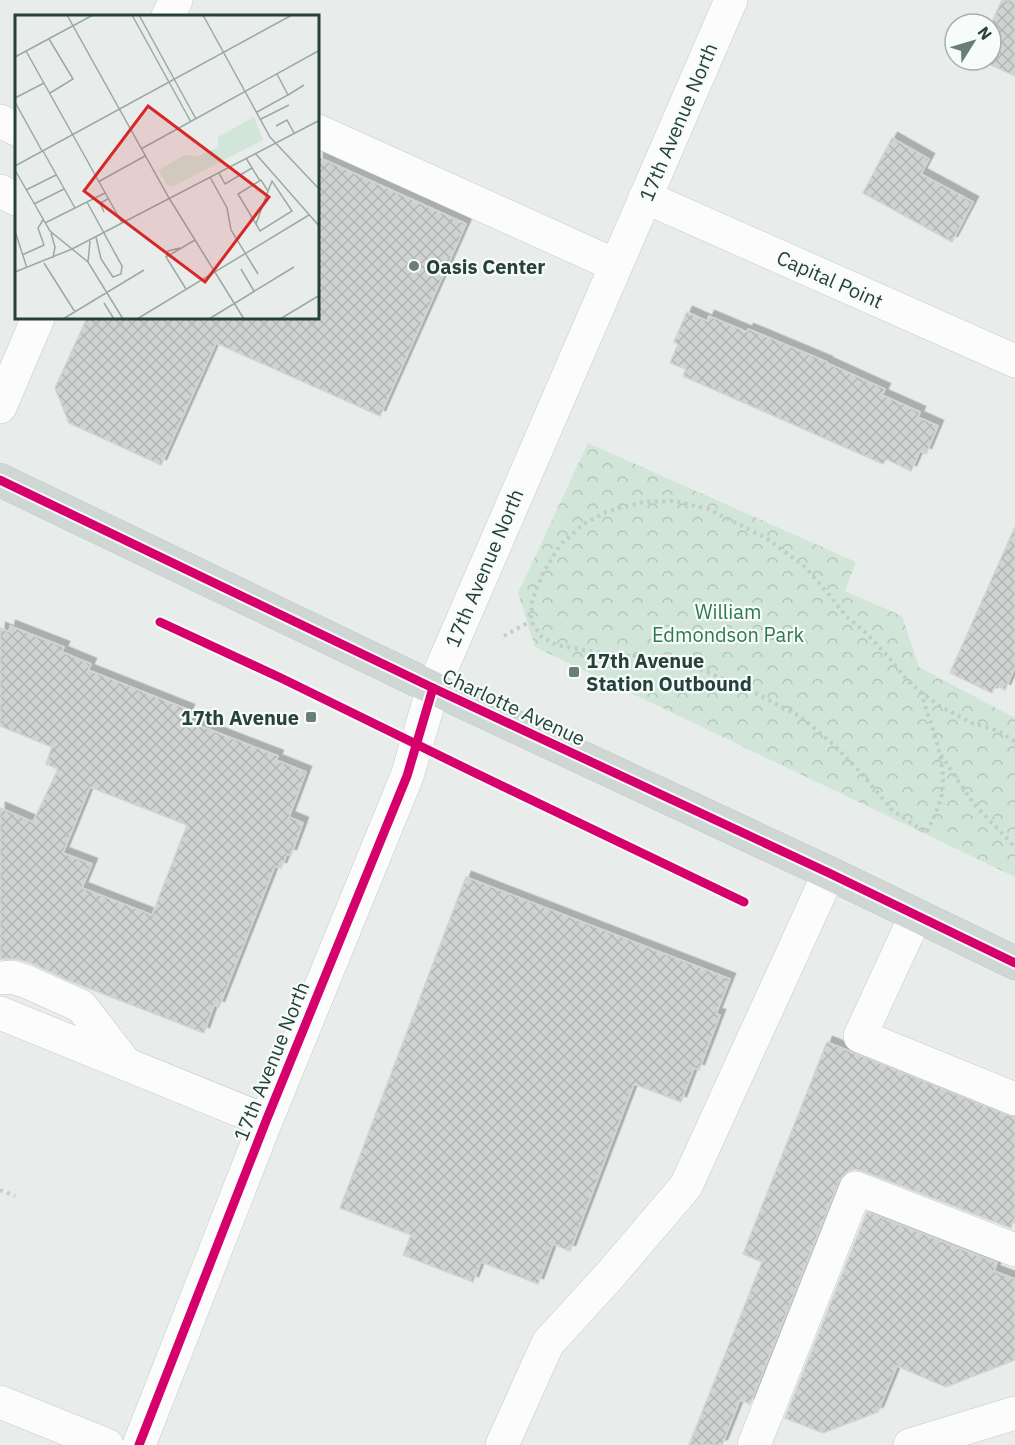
<svg xmlns="http://www.w3.org/2000/svg" width="1015" height="1445" viewBox="0 0 1015 1445" font-family="'IBM Plex Sans',sans-serif">
<style>
.forest{fill:url(#forest-crowns)}
.building{fill:url(#building-cross-hatch);stroke:#d1d6d4;stroke-width:1.5;fill-rule:evenodd;filter:url(#shadow)}
.lines{fill:none;stroke-linecap:round;stroke-linejoin:round}
.minor-casing{stroke:#c5cac8;stroke-width:34}
.major-casing{stroke:#c3ccc9;stroke-width:34}
.path{stroke:#c3ccca;stroke-width:4;stroke-dasharray:3 4.5;stroke-linecap:butt}
.minor{stroke:#fcfcfc;stroke-width:33}
.major{stroke:#cfd7d5;stroke-width:33}
.cycleway-casing{stroke:#f7fbf9;stroke-width:13}
.cycleway{stroke:#d6006c;stroke-width:9}
.poi-dot{fill:#697e78;stroke:#f7fbf9;stroke-width:2}
.labels{text-anchor:middle;dominant-baseline:central;stroke-width:4.5;stroke-linejoin:round;paint-order:stroke}
.street-label{font-size:20px;fill:#24423a;stroke:#f7fbf9}
.poi-label{font-size:20px;font-weight:bold;fill:#24423a;stroke:#f7fbf9;text-anchor:start}
.park-label{font-size:20px;fill:#2d7a4b;stroke:#f7fbf9}
.inset-road{fill:none;stroke:#9aa9a4;stroke-width:1.5}
.view{fill:#d62828;fill-opacity:0.15;stroke:#d62828;stroke-width:3}
.inset-edge{fill:none;stroke:#24423a;stroke-width:3}
</style>
<defs>
<pattern id="forest-crowns" width="20" height="18" patternUnits="userSpaceOnUse" patternTransform="scale(1.5)"><rect width="20" height="18" fill="#d1e6d8"/><path d="M2 6a3 3 0 1 1 6 0M12 15a3 3 0 1 1 6 0" fill="none" stroke="#b3c6ba"/></pattern>
<pattern id="building-cross-hatch" width="8" height="8" patternUnits="userSpaceOnUse" patternTransform="scale(1.5)"><rect width="8" height="8" fill="#cfd4d2"/><path d="M0 0l8 8M0 8l8-8" fill="none" stroke="#b2b7b5"/></pattern>
<filter id="shadow"><feDropShadow dx="5.5" dy="-5.5" stdDeviation="0" flood-color="#0004"/></filter>
</defs>
<rect width="100%" height="100%" fill="#e8edeb"/>
<!-- forest -->
<polygon class="forest" points="588,443 856,562 845,591 902,616 919,667 1015,718 1015,877 535,647 518,593"/>
<!-- building -->
<g class="building">
<polygon points="1002,0 1015,0 1015,76 980,60 991,60 991,24"/>
<polygon points="892,138 929,159 921,174 973,202 952,242 863,193"/>
<polygon points="318,157 466,224 380,416 216,343 161,465 69,423 55,388 87,318 318,318"/>
<polygon points="687,312 707,321 709,316 747,332 748,329 827,362 827,363 885,389 882,395 920,412 918,417 938,426 926,454 920,451 911,471 886,459 883,464 683,376 686,369 670,363 678,344 674,342"/>
<polygon points="1015,527 1015,667 1005,690 996,685 992,693 950,673"/>
<path d="M10 626 64 647 62 652 91 664 88 670 189 710 185 720 278 756 276 760 306 772 289 817 303 823 291 855 287 854 281 868 275 866 219 1007 214 1005 204 1033 70 981 31 963 17 959H0V808L33 822 58 769 46 764 52 747 0 726V628L9 632ZM90 787 187 825 152 915 82 888 92 864 63 853Z"/>
<polygon points="466,877 730,979 716,1014 720,1015 699,1070 694,1068 681,1102 634,1084 570,1251 553,1244 538,1284 481,1262 473,1282 403,1255 411,1235 340,1208"/>
<polygon points="827,1042 1015,1118 1015,1217 1011,1228 863,1171 854,1169 845,1173 839,1181 750,1404 740,1400 722,1445 689,1445 762,1262 743,1254"/>
<polygon points="867,1212 997,1263 994,1271 1015,1279 1015,1360 946,1387 897,1366 878,1412 823,1433 785,1418"/>
</g>
<g class="lines">
<defs>
<g id="minor">
<polyline points="168,16 176,0"/>
<polyline points="0,121 16,129"/>
<polyline points="318,131 615,265"/>
<polyline points="0,191 16,199"/>
<polyline points="645,197 1015,361"/>
<polyline points="0,407 38,318"/>
<polyline points="916,915 860,1036 1015,1099"/>
<polyline points="0,978 12,977 25,981 81,1006 125,1063"/>
<polyline points="0,1013 266,1121"/>
<polyline points="0,1402 107,1445"/>
<polyline points="139,1445 266,1121 407,776 433,688 731,0"/>
<polyline points="502,1445 548,1343 611,1274 686,1186 829,873"/>
<polyline points="754,1445 856,1188 1015,1250"/>
<polyline points="910,1445 1015,1413"/>
</g>
<polyline id="major" points="0,480 433,688 829,873 1015,963"/>
</defs>
<!-- minor casing -->
<use href="#minor" class="minor-casing"/>
<!-- major casing -->
<use href="#major" class="major-casing"/>
<!-- path -->
<g class="path">
<polyline points="504,636 531,621"/>
<path d="M921 692C930 724 949 766 941 798 937 811 932 822 926 833L892 810 863 775 834 745 801 717 744 687 695 667 642 657 595 652 556 645 541 636 531 621 532 601 543 573 560 545 582 525 606 512 643 502 675 501 708 509 766 538 804 566 827 592 846 616 866 633 885 653 908 681 921 692 938 705 972 723 999 731 1015 742"/>
<polyline points="941,755 973,803 1015,847"/>
<polyline points="0,1190 15,1196"/>
</g>
<!-- minor -->
<use href="#minor" class="minor"/>
<!-- major -->
<use href="#major" class="major"/>
<defs>
<g id="cycleway">
<polyline points="0,480 433,688 829,873 1015,963"/>
<polyline points="160,622 283,679 469,770 744,902"/>
<polyline points="139,1445 266,1121 407,776 433,688"/>
</g>
</defs>
<!-- cycleway casing -->
<use href="#cycleway" class="cycleway-casing"/>
<!-- cycleway -->
<use href="#cycleway" class="cycleway"/>
</g>
<!-- markers -->
<g class="poi-dot">
<circle cx="414" cy="266" r="6"/>
<rect x="568" y="666" width="12" height="12" rx="3"/>
<rect x="305" y="711" width="12" height="12" rx="3"/>
</g>
<g class="labels">
<!-- street labels -->
<g class="street-label">
<text transform="translate(678 122) rotate(-67)">17th Avenue North</text>
<text transform="translate(830 279) rotate(24)">Capital Point</text>
<text transform="translate(484 568) rotate(-67)">17th Avenue North</text>
<text transform="translate(514 707) rotate(25)">Charlotte Avenue</text>
<text transform="translate(271 1061) rotate(-68)">17th Avenue North</text>
</g>
<!-- poi labels -->
<g class="poi-label">
<text x="426" y="266">Oasis Center</text>
<text x="586" y="660">17th Avenue<tspan x="586" dy="23">Station Outbound</tspan></text>
<text x="299" y="717" text-anchor="end">17th Avenue</text>
</g>
<!-- park labels -->
<g class="park-label">
<text x="728" y="611">William<tspan x="728" dy="23">Edmondson Park</tspan></text>
</g>
</g>
<!-- overview -->
<g transform="translate(15 15)">
<rect width="304" height="304" fill="#e8edeb"/>
<path d="M239 102 248 125 157 172 152 170 143 155 170 140 183 141 203 132V122Z" fill="#d1e6d8"/>
<path class="inset-road" d="M52 0 154 183 229 304M117 0 176 107M124 0 181 104M188 0 255 122 305 175M34 24 58 64 35 78M11 36 107 208M0 42 78 0M273 80 289 70M0 83 29 68M0 87 27 136M242 97 273 80 262 59M246 104 274 90M261 111 272 105 279 118M126 134 305 35M28 136 60 193M240 138 305 212M231 143 245 166M0 151 277 0M0 155 35 216 73 247 108 304M204 158 210 169 237 153M195 162 212 193 216 215 243 259M83 167 130 141M11 175 41 160M72 187 107 251 106 259 98 262 86 244 81 222M19 189 49 174M89 197 85 188 93 184M30 208 90 178M241 209 253 176 246 165 223 179 241 209 245 216 277 196 257 166 253 176M0 216 12 253M36 218 40 232 38 243M7 240 29 230 23 213 28 205M151 242 153 236 165 233M73 247 75 226M29 248 60 297M226 254 239 276M0 257 57 234 305 105M171 274 151 242 180 225M89 288 99 304M48 304 129 255M122 304 294 200M194 304 279 252M265 304 305 280"/>
<path class="view" d="M133 91 254 182 190 267 69 176Z"/>
<rect width="304" height="304" class="inset-edge"/>
</g>
<!-- north arrow -->
<g transform="translate(973 42) rotate(53)"><circle r="28" fill="#f7fbf9" stroke="#a3b1ad" stroke-width="1.5"/>
<path d="M0-4.5L10 22L0 15L-10 22Z" fill="#697e78"/>
<text y="-9" font-size="16" font-weight="bold" text-anchor="middle" fill="#24423a">N</text>
</g>
</svg>
